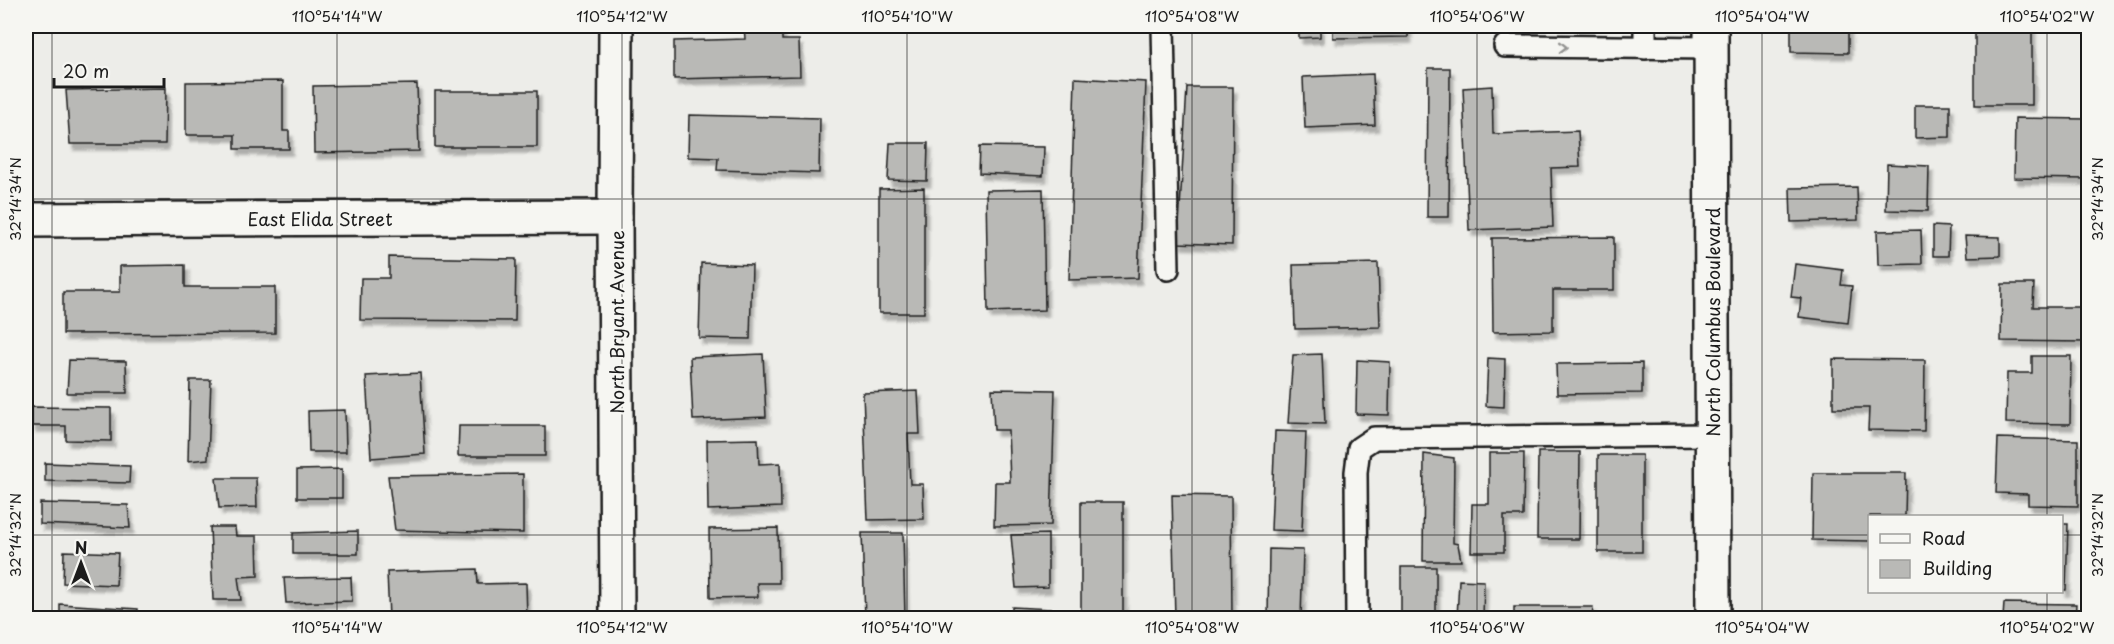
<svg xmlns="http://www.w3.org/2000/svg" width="2114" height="644" viewBox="0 0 2114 644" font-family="'Playpen Sans',sans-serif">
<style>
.building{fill:#b9b9b6;stroke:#1c1c1c;stroke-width:1.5;filter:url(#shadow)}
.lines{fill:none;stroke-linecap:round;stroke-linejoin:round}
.lane-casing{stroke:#1c1c1c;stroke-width:26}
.street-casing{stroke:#1c1c1c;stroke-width:38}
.secondary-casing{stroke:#1c1c1c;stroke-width:38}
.lane{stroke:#f6f6f2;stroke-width:21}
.street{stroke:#f6f6f2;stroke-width:33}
.secondary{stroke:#f6f6f2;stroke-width:33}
.oneway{stroke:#949492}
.ticks{fill:none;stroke:#1c1c1c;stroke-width:1.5;stroke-opacity:0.45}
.labels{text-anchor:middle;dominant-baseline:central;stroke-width:4.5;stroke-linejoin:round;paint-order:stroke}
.street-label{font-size:18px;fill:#1c1c1c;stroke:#f6f6f2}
.neatline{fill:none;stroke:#1c1c1c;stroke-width:2}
.ticks-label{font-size:15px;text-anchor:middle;fill:#1c1c1c}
</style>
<defs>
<filter id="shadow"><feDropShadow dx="3.5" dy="6" stdDeviation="1.5" flood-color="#0004"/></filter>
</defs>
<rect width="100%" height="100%" fill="#edede9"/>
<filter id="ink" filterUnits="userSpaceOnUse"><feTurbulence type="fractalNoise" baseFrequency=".0167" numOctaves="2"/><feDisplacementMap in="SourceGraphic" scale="12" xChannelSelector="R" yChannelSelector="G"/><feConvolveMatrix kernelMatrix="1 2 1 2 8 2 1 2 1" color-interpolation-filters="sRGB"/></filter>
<g filter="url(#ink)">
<!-- building -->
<g class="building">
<polygon points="744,26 782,26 782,40 799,40 800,76 674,79 674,41 745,39"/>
<polygon points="1299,26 1320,26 1320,37 1299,38"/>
<polygon points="1333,26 1408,26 1408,37 1333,38"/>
<polygon points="1791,26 1848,26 1848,53 1791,52"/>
<rect x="1975" y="26" width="57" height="79"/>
<polygon points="1428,68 1450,68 1449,217 1427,217"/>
<polygon points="1373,74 1375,125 1305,128 1303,77"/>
<polygon points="1075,78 1146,82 1138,278 1069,280"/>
<polygon points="283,81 283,131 289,131 289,149 235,149 235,135 186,135 186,82"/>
<polygon points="417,84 419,151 314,153 313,86"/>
<polygon points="1492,86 1493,134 1578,131 1580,167 1551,168 1553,227 1469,230 1463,88"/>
<polygon points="1187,87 1233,87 1232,245 1178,243"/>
<polygon points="166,88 165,144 70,144 66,90"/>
<rect x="435" y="91" width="102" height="56"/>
<polygon points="1915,105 1950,105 1950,137 1915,138"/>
<polygon points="689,115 820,118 819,173 717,170 718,158 688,157"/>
<polygon points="2015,118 2088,119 2088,179 2014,178"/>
<polygon points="890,143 928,143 927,181 888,180"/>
<polygon points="980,146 1044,147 1043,176 979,173"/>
<polygon points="1887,164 1929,166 1928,211 1886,210"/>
<polygon points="1857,187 1858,220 1791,222 1790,188"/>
<polygon points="924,188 924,313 879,313 879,189"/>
<polygon points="1043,189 1045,310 988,312 986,190"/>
<polygon points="1933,226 1949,227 1948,256 1933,256"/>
<polygon points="1921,230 1922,264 1878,265 1877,231"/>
<polygon points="1965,236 2000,237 2000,256 1967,257"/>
<polygon points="1614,237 1614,290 1553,290 1553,331 1493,332 1492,238"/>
<polygon points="389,257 516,259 515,321 360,320 361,278 389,278"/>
<polygon points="701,263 752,265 750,339 699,338"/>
<polygon points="1378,263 1380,327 1295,329 1293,265"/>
<polygon points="1795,264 1843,270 1841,285 1852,286 1848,323 1799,317 1801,298 1791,297"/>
<polygon points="185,265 185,287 275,287 275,333 63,334 63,292 120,292 120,266"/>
<polygon points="2002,284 2034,284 2033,307 2088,307 2088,342 2001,341"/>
<polygon points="763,354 766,417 693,420 690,357"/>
<polygon points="1322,354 1325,424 1288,423 1293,355"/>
<polygon points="2032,356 2071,356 2070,424 2006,423 2007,373 2032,373"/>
<polygon points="1488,358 1505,359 1504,407 1486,406"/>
<polygon points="1833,359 1925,360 1924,431 1868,430 1869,408 1833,408"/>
<polygon points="69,360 126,361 127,393 67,393"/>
<polygon points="1357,360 1390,362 1389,415 1356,414"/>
<polygon points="1642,363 1642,393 1557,394 1556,364"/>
<polygon points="420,373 425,454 371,458 366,376"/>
<polygon points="190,380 211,380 208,459 188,461"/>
<polygon points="992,389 1055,390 1051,525 994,526 995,482 1010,482 1008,430 994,430"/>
<polygon points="918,391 920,434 908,434 910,484 923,484 924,519 868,520 863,393"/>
<polygon points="32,407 111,408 111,441 66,440 66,426 32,426"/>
<polygon points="345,410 346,452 309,452 308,411"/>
<polygon points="459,426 545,426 545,456 458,456"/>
<polygon points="1275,431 1306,432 1302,531 1271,530"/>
<polygon points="1998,438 2078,440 2078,506 2028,505 2028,494 1996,493"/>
<polygon points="758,439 759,464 780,463 781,507 708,510 707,440"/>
<polygon points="1538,452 1580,452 1579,539 1537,539"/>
<polygon points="1489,453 1524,453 1523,516 1504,516 1504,552 1471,552 1472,504 1489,504"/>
<polygon points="1424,454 1454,458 1453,543 1458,544 1461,561 1423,561"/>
<rect x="1598" y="455" width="44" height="97"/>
<polygon points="45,463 130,466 129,483 45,481"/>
<polygon points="342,469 342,498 297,498 297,470"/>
<polygon points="1813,473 1906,473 1905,516 1870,516 1870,541 1812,540"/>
<polygon points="523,474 523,533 395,530 388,476"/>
<polygon points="216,478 256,478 257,507 219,508"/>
<polygon points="1172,495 1231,496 1232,618 1175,618"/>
<rect x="1081" y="502" width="42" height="116"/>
<polygon points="40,503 128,505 130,528 40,524"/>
<polygon points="2062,524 2068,524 2066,590 2062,590"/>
<polygon points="210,527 235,527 236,536 257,536 258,576 238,577 241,600 213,600"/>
<polygon points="778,528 779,583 757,583 758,597 710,598 709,529"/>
<polygon points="358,531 358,554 293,554 293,533"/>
<polygon points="862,533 903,533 905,618 865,618"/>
<polygon points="1048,534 1048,587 1016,588 1011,535"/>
<polygon points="1269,549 1303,550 1301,618 1268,618"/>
<polygon points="64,551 118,553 116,585 63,583"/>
<rect x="1401" y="567" width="35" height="51"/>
<polygon points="477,569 478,584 526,583 527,618 389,618 387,572"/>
<polygon points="351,577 352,601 286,603 284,578"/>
<polygon points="1459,580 1484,581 1483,618 1457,618"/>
<polygon points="2004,603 2076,604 2075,618 2003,618"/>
<polygon points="60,604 138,609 138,618 60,618"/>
<polygon points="1012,607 1051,609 1052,618 1012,618"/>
<polygon points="1514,607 1593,607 1592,618 1514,618"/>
<polygon points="1824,615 1918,615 1918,618 1825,618"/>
<rect x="698" y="616" width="77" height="2"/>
</g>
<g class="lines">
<defs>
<g id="lane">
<polyline points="1163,26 1168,269"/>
<polyline points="1645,26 1645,48"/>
<polyline points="1505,46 1711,48"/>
<polyline points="1357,618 1356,472 1359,448 1374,438 1712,435"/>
</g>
<g id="street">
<polyline points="616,26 615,217 617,618"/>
<polyline points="26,220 615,217"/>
</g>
<polyline id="secondary" points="1711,26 1713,618"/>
</defs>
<!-- lane casing -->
<use href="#lane" class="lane-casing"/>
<!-- street casing -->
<use href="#street" class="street-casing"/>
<!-- secondary casing -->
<use href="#secondary" class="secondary-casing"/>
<!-- lane -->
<use href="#lane" class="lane"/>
<!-- street -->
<use href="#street" class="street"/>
<!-- secondary -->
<use href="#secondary" class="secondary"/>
</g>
<!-- one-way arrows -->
<defs><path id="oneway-chevron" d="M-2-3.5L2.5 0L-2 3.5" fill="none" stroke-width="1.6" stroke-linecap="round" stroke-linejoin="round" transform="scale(1.5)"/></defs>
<use class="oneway" href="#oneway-chevron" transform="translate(1563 47) rotate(1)"/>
</g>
<!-- ticks -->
<path class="ticks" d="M52 26V618M337 26V618M622 26V618M907 26V618M1192 26V618M1477 26V618M1762 26V618M2047 26V516M26 199H2088M26 535H1870M2062 535H2088M2047 592V618"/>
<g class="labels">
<!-- street labels -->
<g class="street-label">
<text x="320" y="218">East Elida Street</text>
<text transform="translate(616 322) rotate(-90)">North Bryant Avenue</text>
<text transform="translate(1712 322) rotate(-90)">North Columbus Boulevard</text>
</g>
</g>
<!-- margin -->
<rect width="2114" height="644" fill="none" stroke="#f6f6f2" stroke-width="66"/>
<!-- legend -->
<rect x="1868" y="515" width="195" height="78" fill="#f6f6f2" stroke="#9f9f9c" stroke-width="1.5"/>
<rect x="1880" y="534" width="30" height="9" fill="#f6f6f2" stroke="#9f9f9c" stroke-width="1.5"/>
<text x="1922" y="545" font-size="18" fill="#1c1c1c">Road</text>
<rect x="1880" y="560" width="30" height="18" fill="#b9b9b6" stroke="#9f9f9c" stroke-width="1.5"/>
<text x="1922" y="575" font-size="18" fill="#1c1c1c">Building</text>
<!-- north arrow -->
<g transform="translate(81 563)" stroke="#f6f6f2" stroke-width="4.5" paint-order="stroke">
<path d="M0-4.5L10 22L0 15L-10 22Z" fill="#1c1c1c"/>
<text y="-9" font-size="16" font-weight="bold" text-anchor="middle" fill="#1c1c1c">N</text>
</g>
<!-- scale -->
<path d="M54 78v9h110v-9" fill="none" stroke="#1c1c1c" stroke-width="3"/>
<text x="63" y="78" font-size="18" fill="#1c1c1c" stroke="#f6f6f2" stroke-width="4.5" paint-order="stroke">20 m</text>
<rect x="33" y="33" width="2048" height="578" class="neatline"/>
<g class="ticks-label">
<text x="337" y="22">110°54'14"W</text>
<text x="622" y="22">110°54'12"W</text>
<text x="907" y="22">110°54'10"W</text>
<text x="1192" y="22">110°54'08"W</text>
<text x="1477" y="22">110°54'06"W</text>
<text x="1762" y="22">110°54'04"W</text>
<text x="2047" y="22">110°54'02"W</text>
<text transform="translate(16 199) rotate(-90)" y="5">32°14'34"N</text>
<text transform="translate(2098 199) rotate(-90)" y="5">32°14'34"N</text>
<text transform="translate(16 535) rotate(-90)" y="5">32°14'32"N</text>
<text transform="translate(2098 535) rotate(-90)" y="5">32°14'32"N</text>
<text x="337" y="633">110°54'14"W</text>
<text x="622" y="633">110°54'12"W</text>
<text x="907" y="633">110°54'10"W</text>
<text x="1192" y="633">110°54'08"W</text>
<text x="1477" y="633">110°54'06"W</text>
<text x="1762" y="633">110°54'04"W</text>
<text x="2047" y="633">110°54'02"W</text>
</g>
</svg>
